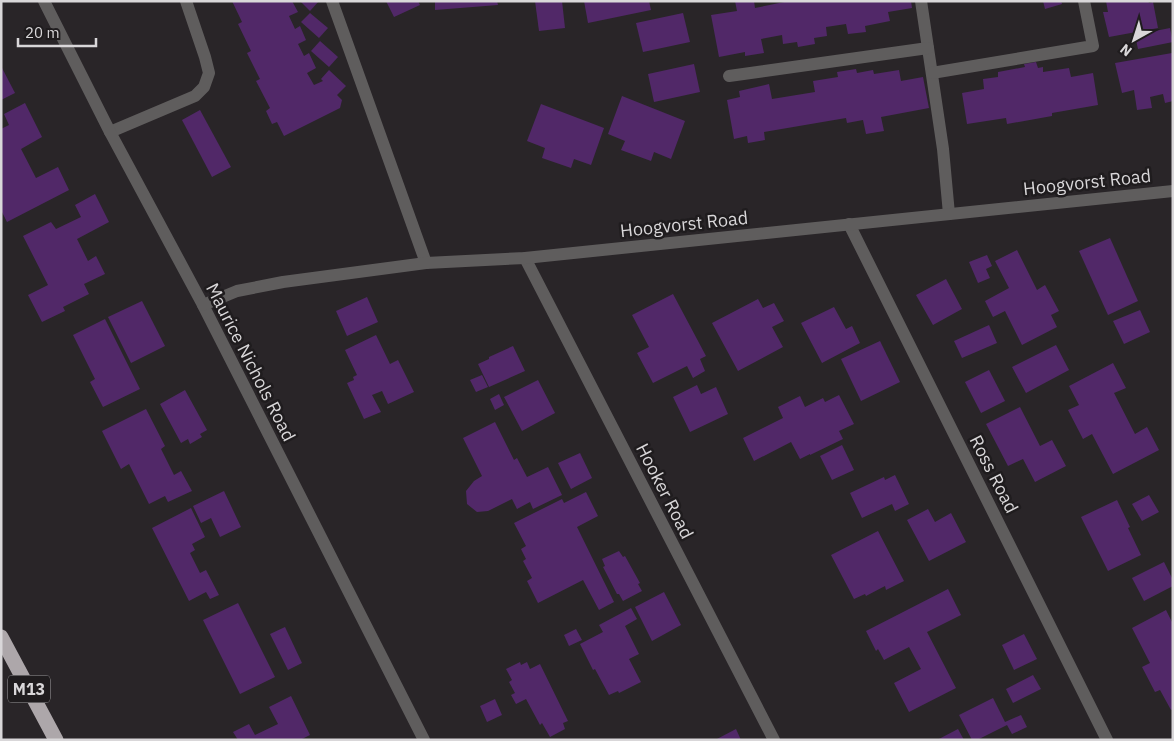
<svg xmlns="http://www.w3.org/2000/svg" width="1174" height="741" viewBox="0 0 1174 741" font-family="'IBM Plex Sans',sans-serif">
<style>
.building{fill:#512868}
.lines{fill:none;stroke-linecap:round;stroke-linejoin:round}
.service{stroke:#5f5d5d;stroke-width:12}
.minor{stroke:#5f5d5d;stroke-width:12}
.motorway{stroke:#ada7aa;stroke-width:15}
.labels{text-anchor:middle;dominant-baseline:central;stroke-width:5;stroke-linejoin:round;paint-order:stroke}
.shield{fill:#1f1c1e;stroke:#a19fa1;stroke-width:1}
.shield-label{font-size:16px;font-weight:bold;fill:#d9d7d9}
.street-label{font-size:18px;fill:#d9d7d9;stroke:#1f1c1e}
</style>
<rect width="100%" height="100%" fill="#292528"/>
<!-- building -->
<g class="building">
<polygon points="232,1 292,1 298,12 289,16 295,29 300,26 306,40 298,44 304,56 309,53 316,68 307,73 314,85 323,81 321,79 329,70 346,86 337,95 342,100 340,108 284,136 277,122 272,124 266,111 270,108 256,81 260,79 247,53 251,51 238,24 242,22"/>
<polygon points="300,1 319,1 310,11"/>
<polygon points="386,1 418,1 420,5 394,17"/>
<polygon points="435,1 497,1 498,5 435,10"/>
<polygon points="535,1 562,1 565,28 539,31"/>
<polygon points="584,1 649,1 651,10 588,23"/>
<polygon points="735,1 754,1 755,8 789,1 911,1 912,8 888,12 890,21 865,26 866,32 848,34 846,24 826,27 827,36 814,38 815,44 798,47 797,42 783,44 782,35 761,39 764,53 745,56 745,52 719,57 711,15 737,11"/>
<polygon points="1043,1 1061,1 1062,4 1045,9"/>
<polygon points="1106,1 1148,1 1149,3 1153,2 1158,28 1109,37 1103,12 1108,12"/>
<polygon points="310,13 328,28 319,38 301,22"/>
<polygon points="683,13 690,42 643,52 636,23"/>
<polygon points="1170,28 1173,42 1138,49 1135,35"/>
<polygon points="320,41 338,57 329,67 311,51"/>
<polygon points="1172,53 1173,101 1165,103 1163,94 1150,97 1152,108 1137,110 1134,90 1122,93 1115,63"/>
<polygon points="1036,62 1038,68 1043,67 1043,72 1069,68 1071,77 1093,73 1098,105 1052,113 1052,116 1007,124 1006,118 967,124 962,93 984,89 983,79 998,77 998,72 1025,67 1024,64"/>
<polygon points="694,64 700,92 654,102 648,74"/>
<polygon points="1,66 15,93 1,100"/>
<polygon points="856,69 857,73 873,70 874,74 899,70 901,81 923,77 929,108 881,117 884,131 866,134 863,120 847,123 846,118 764,132 765,140 748,143 747,136 734,139 727,100 740,97 739,91 769,84 772,99 815,92 813,81 838,77 837,72"/>
<polygon points="622,96 685,121 671,159 654,152 651,161 621,150 625,141 608,134"/>
<polygon points="25,103 42,137 21,149 36,178 58,167 69,190 7,222 1,210 1,129 9,125 4,114"/>
<polygon points="541,104 604,128 591,165 574,159 571,168 542,158 545,148 527,141"/>
<polygon points="200,110 231,167 212,177 182,120"/>
<polygon points="95,194 109,222 77,239 88,261 96,256 105,274 84,284 89,294 63,307 65,311 42,322 28,295 48,285 23,236 51,222 56,229 81,217 75,205"/>
<polygon points="1110,238 1138,301 1108,315 1079,251"/>
<polygon points="1017,250 1037,290 1045,285 1059,311 1051,315 1057,327 1022,345 1005,311 993,317 985,301 1009,288 995,261"/>
<polygon points="987,255 992,266 986,269 990,278 978,283 969,262"/>
<polygon points="946,279 962,309 933,325 916,295"/>
<polygon points="673,294 706,356 700,359 705,371 693,378 687,366 653,383 637,353 649,347 632,315"/>
<polygon points="367,297 378,322 347,336 336,311"/>
<polygon points="758,299 763,308 774,303 784,321 772,327 783,347 738,371 712,323"/>
<polygon points="142,301 165,346 131,363 108,317"/>
<polygon points="834,307 846,329 852,326 860,343 822,363 801,323"/>
<polygon points="1140,310 1150,332 1124,344 1113,321"/>
<polygon points="105,319 140,389 103,407 90,382 95,379 73,335"/>
<polygon points="989,325 997,343 962,358 954,341"/>
<polygon points="376,335 390,364 398,360 414,392 388,404 382,391 372,395 381,412 364,419 347,383 354,380 353,377 357,375 345,350"/>
<polygon points="880,341 900,382 861,401 841,359"/>
<polygon points="1056,345 1069,370 1026,393 1012,367"/>
<polygon points="513,346 525,371 489,387 478,364 489,359 489,357"/>
<polygon points="1113,363 1126,388 1114,393 1135,434 1147,427 1159,450 1113,474 1092,434 1083,439 1068,410 1079,405 1069,386"/>
<polygon points="989,370 1005,401 981,413 965,382"/>
<polygon points="482,375 488,387 476,392 470,380"/>
<polygon points="538,380 555,413 522,431 504,397"/>
<polygon points="697,385 701,394 716,387 728,414 690,432 673,397"/>
<polygon points="185,390 207,430 200,434 202,437 190,444 188,439 181,443 160,404"/>
<polygon points="499,394 504,405 495,410 490,399"/>
<polygon points="839,395 854,424 839,431 843,439 810,455 810,454 800,459 791,442 754,461 743,438 783,418 778,407 800,396 805,407 823,398 825,402"/>
<polygon points="1020,407 1040,446 1052,440 1066,466 1035,482 1023,459 1008,466 986,424"/>
<polygon points="146,409 165,446 161,449 174,475 181,471 192,491 168,502 165,496 149,504 129,464 121,469 102,431"/>
<polygon points="495,422 514,460 517,458 527,477 548,467 562,495 533,509 530,502 517,509 512,499 488,511 477,512 467,504 466,491 474,481 482,476 463,438"/>
<polygon points="842,445 854,470 832,480 820,456"/>
<polygon points="580,453 592,478 571,489 558,463"/>
<polygon points="895,475 909,504 895,511 892,504 862,518 850,493 884,477 885,480"/>
<polygon points="224,491 241,527 220,537 211,518 201,523 193,506"/>
<polygon points="586,492 598,516 577,527 614,602 599,610 583,580 538,603 527,581 532,578 523,561 526,559 521,549 526,546 514,523 562,499 564,503"/>
<polygon points="1149,495 1159,512 1142,521 1132,504"/>
<polygon points="1117,500 1130,527 1128,528 1141,555 1108,571 1081,517"/>
<polygon points="191,508 205,537 192,544 195,550 190,553 200,573 206,570 219,595 210,599 206,592 189,601 152,528"/>
<polygon points="928,509 935,522 951,513 966,542 929,561 907,520"/>
<polygon points="878,531 904,581 886,590 885,586 866,596 865,594 854,599 831,555"/>
<polygon points="619,551 623,557 625,556 640,583 638,584 642,591 623,601 619,594 617,594 603,567 605,566 602,559"/>
<polygon points="1164,562 1173,580 1173,586 1144,601 1132,578"/>
<polygon points="948,589 961,615 927,632 956,688 909,712 894,683 921,669 909,647 884,660 878,649 876,651 866,631"/>
<polygon points="664,592 681,625 652,641 635,607"/>
<polygon points="238,603 275,677 240,694 203,620"/>
<polygon points="631,608 637,619 625,626 639,654 629,659 641,682 619,693 618,691 609,695 595,669 593,670 580,644 603,632 599,625"/>
<polygon points="1166,610 1173,624 1173,709 1171,710 1160,690 1155,692 1142,667 1150,663 1132,628"/>
<polygon points="285,627 302,663 288,670 270,634"/>
<polygon points="576,629 582,640 569,646 564,635"/>
<polygon points="1024,634 1037,659 1014,670 1002,645"/>
<polygon points="520,662 521,665 527,662 530,669 540,664 568,721 563,723 565,729 550,737 542,723 540,725 526,699 516,704 511,695 515,693 509,682 512,680 506,669"/>
<polygon points="1033,675 1041,689 1013,703 1006,689"/>
<polygon points="291,696 310,735 300,740 238,740 233,732 249,724 255,735 278,724 269,707"/>
<polygon points="993,698 1005,722 1021,715 1027,727 1012,734 1007,725 977,740 972,740 959,715"/>
<polygon points="495,699 502,715 487,722 480,706"/>
<polygon points="736,729 741,740 715,740"/>
<polygon points="958,729 964,740 937,740"/>
</g>
<g class="lines">
<!-- service -->
<g class="service">
<polyline points="332,1 426,263"/>
<polyline points="921,1 943,149 949,214"/>
<polyline points="932,73 1093,46 1084,1"/>
<polyline points="729,76 928,48"/>
<polyline points="110,132 195,96 204,87 209,73 205,57 186,1"/>
</g>
<!-- minor -->
<g class="minor">
<polyline points="44,1 110,132 203,305 424,740"/>
<polyline points="849,224 1107,740"/>
<polyline points="525,258 774,740"/>
<polyline points="203,305 237,291 283,282 426,263 525,258 1173,191"/>
</g>
<!-- motorway -->
<polyline class="motorway" points="1,637 56,740"/>
</g>
<g class="labels">
<!-- shield labels -->
<rect class="shield" x="8" y="675.5" width="42" height="27" rx="4"/>
<g class="shield-label">
<text x="29" y="689">M13</text>
</g>
<!-- street labels -->
<g class="street-label">
<text transform="translate(1087 182) rotate(-6)">Hoogvorst Road</text>
<text transform="translate(684 224) rotate(-6)">Hoogvorst Road</text>
<text transform="translate(251 362) rotate(63)">Maurice Nichols Road</text>
<text transform="translate(994 474) rotate(63)">Ross Road</text>
<text transform="translate(665 491) rotate(63)">Hooker Road</text>
</g>
</g>
<!-- border -->
<rect width="1174" height="741" fill="none" stroke="#d9d7d9" stroke-width="5"/>
<!-- north arrow -->
<g transform="translate(1134 40) rotate(219)" stroke="#1f1c1e" stroke-width="4" paint-order="stroke">
<path d="M0-4L9 19L0 12L-9 19Z" fill="#d9d7d9"/>
<text y="-8" font-size="14" font-weight="bold" text-anchor="middle" fill="#d9d7d9">N</text>
</g>
<!-- scale -->
<path d="M18 38v8h78v-8" fill="none" stroke="#d9d7d9" stroke-width="2.5"/>
<text x="25" y="38" font-size="15" fill="#d9d7d9" stroke="#1f1c1e" stroke-width="4" paint-order="stroke">20 m</text>
</svg>
